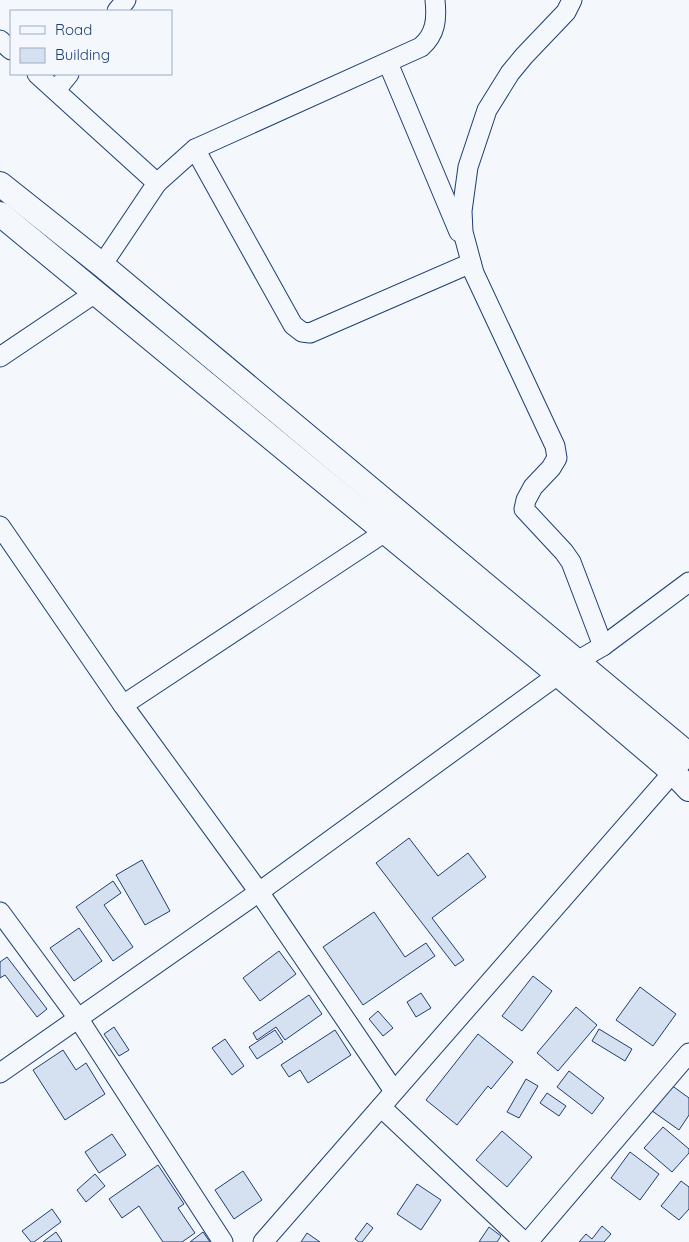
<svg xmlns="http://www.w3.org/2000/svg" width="689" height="1242" viewBox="0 0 689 1242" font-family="Quicksand,sans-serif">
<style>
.building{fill:#d5e0f0;stroke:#1d3f73}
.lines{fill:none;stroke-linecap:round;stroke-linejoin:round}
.minor-casing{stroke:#1d3f73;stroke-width:21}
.tertiary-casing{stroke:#1d3f73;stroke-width:26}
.minor{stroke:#f4f7fb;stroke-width:19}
.tertiary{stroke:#f4f7fb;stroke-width:24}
</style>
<rect width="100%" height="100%" fill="#f4f7fb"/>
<!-- building -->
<g class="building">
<polygon points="409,838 438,876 468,853 486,877 432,918 464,960 455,966 376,863"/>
<polygon points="142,860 170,911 145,925 116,875"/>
<polygon points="113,881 121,893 104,905 133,947 113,961 76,907"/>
<polygon points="374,912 405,957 426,943 435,956 363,1005 323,947"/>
<polygon points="79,928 102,961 74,981 50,948"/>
<polygon points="279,951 296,974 260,1001 243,978"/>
<polygon points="7,957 47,1009 37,1017 5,975 0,978 0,962"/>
<polygon points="533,976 552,991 522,1031 502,1016"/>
<polygon points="640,987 676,1014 653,1046 616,1020"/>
<polygon points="421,993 431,1008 416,1017 407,1002"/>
<polygon points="309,995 322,1014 285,1040 276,1027 257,1040 253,1033"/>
<polygon points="576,1007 597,1025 558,1071 537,1053"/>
<polygon points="378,1011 393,1028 383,1036 369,1019"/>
<polygon points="114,1027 129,1050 119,1056 104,1034"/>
<polygon points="599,1029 632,1049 625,1061 592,1041"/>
<polygon points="275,1030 283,1042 257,1059 249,1047"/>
<polygon points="335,1030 351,1055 308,1083 300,1070 289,1077 281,1065"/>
<polygon points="478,1034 513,1062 491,1089 488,1086 457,1125 426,1100"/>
<polygon points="225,1039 244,1066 232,1075 212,1048"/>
<polygon points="63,1050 76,1070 86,1063 105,1094 65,1120 33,1070"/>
<polygon points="569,1071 604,1098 592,1114 557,1087"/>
<polygon points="526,1079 538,1086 519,1118 507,1112"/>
<polygon points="667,1082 689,1098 689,1115 679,1130 648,1108"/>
<polygon points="547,1093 566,1106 559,1116 540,1103"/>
<polygon points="663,1127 689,1149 689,1153 672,1172 644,1148"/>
<polygon points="502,1131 532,1157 507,1187 476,1160"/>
<polygon points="112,1134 126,1155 99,1173 85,1152"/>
<polygon points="630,1152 659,1174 640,1200 611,1178"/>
<polygon points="158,1165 184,1204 178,1208 195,1233 182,1242 163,1242 139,1206 122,1218 109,1199"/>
<polygon points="243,1171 262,1200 234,1219 215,1190"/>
<polygon points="95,1174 105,1186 86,1202 77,1190"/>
<polygon points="681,1181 689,1187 689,1209 679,1220 661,1206"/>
<polygon points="417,1184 441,1200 421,1230 397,1214"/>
<polygon points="52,1209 61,1222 34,1242 31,1242 22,1231"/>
<polygon points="367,1223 373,1228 362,1242 359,1242 355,1239"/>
<polygon points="602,1226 611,1234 604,1242 579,1242 586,1234 592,1239"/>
<polygon points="489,1227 501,1236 497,1242 479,1242"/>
<polygon points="56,1232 62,1241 61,1242 43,1242"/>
<polygon points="203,1232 210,1242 190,1242"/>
<polygon points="307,1233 320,1242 301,1242"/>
</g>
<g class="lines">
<defs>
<g id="minor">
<polyline points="572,0 566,12 524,56 510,73 487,110 468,167 462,211 463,232 474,273 555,446 557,458 551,468 533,487 526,500 524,509 564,552 571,562 603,646"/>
<polyline points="117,11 126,0"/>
<polyline points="0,40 11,50"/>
<polyline points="388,63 459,232"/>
<polyline points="37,74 157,183"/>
<polyline points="56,90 69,74"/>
<polyline points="195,149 293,325 302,332 310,333 471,263"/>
<path d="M102 265 157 183 195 149 421 47C436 34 437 19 435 0"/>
<polyline points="0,357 95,293"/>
<polyline points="0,526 123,705 259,892 394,1091"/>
<polyline points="123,705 385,532"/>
<polyline points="0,912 78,1018 223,1242"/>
<polyline points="0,1073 259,892 577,661 603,646 689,582"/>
<polyline points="381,1107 524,1242"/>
<polyline points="263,1242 681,763"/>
<polyline points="528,1242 689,1053"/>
</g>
<g id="tertiary">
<polyline points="0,184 102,265 689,755"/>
<polyline points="0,214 559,675 673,772 689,789"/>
</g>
</defs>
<!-- minor casing -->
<use href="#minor" class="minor-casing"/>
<!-- tertiary casing -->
<use href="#tertiary" class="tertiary-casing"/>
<!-- minor -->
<use href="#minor" class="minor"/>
<!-- tertiary -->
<use href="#tertiary" class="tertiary"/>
</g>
<!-- legend -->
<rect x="10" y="10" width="162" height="65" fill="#f4f7fb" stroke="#9eadc5"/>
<rect x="20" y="26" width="25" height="8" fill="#f4f7fb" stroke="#9eadc5"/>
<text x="55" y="35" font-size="15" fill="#1d3f73">Road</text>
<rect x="20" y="48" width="25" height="15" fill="#d5e0f0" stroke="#9eadc5"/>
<text x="55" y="60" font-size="15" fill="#1d3f73">Building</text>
</svg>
